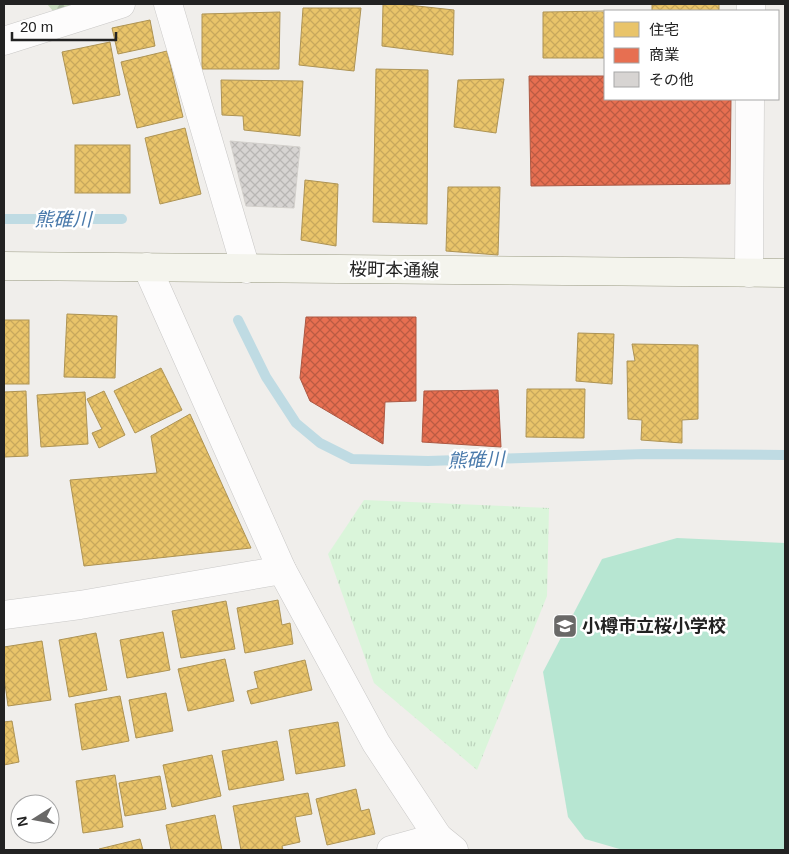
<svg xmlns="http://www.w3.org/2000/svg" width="789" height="854" viewBox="0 0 789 854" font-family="Arial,'Noto Sans JP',sans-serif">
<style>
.forest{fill:url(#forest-firs)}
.park{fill:url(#park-tufts)}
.pitch{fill:#b7e6d2}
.homes{fill:url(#homes-cross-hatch);stroke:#ad9354}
.shops{fill:url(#shops-cross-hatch);stroke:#ac5843}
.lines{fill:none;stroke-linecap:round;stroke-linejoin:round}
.stream{stroke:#bfdbe3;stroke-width:10}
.building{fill:url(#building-cross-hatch);stroke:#d3d0cc}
.street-casing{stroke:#c9c8c7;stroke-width:29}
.secondary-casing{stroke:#999a82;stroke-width:29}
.street{stroke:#fdfcfc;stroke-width:28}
.secondary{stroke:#f4f4ed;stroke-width:28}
.labels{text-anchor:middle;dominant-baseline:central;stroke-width:5;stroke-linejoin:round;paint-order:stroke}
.street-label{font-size:18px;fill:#222;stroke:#fff}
.poi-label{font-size:18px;font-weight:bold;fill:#222;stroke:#fff;text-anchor:start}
.water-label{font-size:19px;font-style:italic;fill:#4a7aab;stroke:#fff}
</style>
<defs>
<pattern id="forest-firs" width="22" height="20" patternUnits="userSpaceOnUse" patternTransform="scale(1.25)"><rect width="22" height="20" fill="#cbdec1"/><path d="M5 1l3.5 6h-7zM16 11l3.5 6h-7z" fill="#aebea6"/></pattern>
<pattern id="park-tufts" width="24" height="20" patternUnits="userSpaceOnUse" patternTransform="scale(1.25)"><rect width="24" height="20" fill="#daf5da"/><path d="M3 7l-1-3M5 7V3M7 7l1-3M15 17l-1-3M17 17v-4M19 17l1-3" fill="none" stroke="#bbd2bb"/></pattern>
<pattern id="homes-cross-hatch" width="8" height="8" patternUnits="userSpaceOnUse" patternTransform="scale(1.25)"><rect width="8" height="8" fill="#e9c46a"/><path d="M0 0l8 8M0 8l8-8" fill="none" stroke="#c8a85c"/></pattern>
<pattern id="shops-cross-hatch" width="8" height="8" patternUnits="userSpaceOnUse" patternTransform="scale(1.25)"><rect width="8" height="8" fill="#e76f51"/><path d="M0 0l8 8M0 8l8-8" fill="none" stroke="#bb5b43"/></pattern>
<pattern id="building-cross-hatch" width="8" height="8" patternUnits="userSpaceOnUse" patternTransform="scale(1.25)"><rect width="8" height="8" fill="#d7d4d2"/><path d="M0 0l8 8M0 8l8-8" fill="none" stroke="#b8b6b4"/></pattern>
</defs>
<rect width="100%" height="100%" fill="#f0eeeb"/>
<!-- forest -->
<polygon class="forest" points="47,4 92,4 53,11"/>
<!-- park -->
<polygon class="park" points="364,500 549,508 547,596 477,770 374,683 328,554"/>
<!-- pitch -->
<polygon class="pitch" points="677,538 785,543 785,850 623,850 585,839 568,817 543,672 602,559"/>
<!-- homes -->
<g class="homes">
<polygon points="383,4 399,4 454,10 453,55 382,46"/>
<polygon points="675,4 719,4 719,11 652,11 652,5"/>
<polygon points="303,8 361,8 354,71 299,65"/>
<polygon points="605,11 605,58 543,58 543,12 607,11"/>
<polygon points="280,12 279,69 202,69 202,14"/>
<polygon points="150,20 155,46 118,54 112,28"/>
<polygon points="110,42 120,95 73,104 62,52"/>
<polygon points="167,51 183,117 137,128 121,62"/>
<polygon points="376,69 428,70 427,224 373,222"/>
<polygon points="504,79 496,133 454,127 458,80"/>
<polygon points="221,80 303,81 300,136 244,130 243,116 222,115"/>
<polygon points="185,128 201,194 160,204 145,138"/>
<rect x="75" y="145" width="55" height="48"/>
<polygon points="305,180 338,184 336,246 301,240"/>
<polygon points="448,187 500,187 498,255 446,251"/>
<polygon points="67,314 117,316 115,378 64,377"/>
<rect x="4" y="320" width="25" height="64"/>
<polygon points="578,333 614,334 612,384 576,381"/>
<polygon points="632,344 698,345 698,419 682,420 682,443 641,440 642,420 628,419 627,361 635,361"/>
<polygon points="161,368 182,410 135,433 114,391"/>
<polygon points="527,389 585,389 584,438 526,437"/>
<polygon points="26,391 28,456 4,457 4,392"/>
<polygon points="104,391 125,435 99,448 92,433 102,429 87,399"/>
<polygon points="85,392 88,444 41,447 37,395"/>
<polygon points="190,414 251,548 84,566 70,480 157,473 151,436"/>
<polygon points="278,600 282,625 290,623 293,644 245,653 237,608"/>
<polygon points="226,601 235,649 181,658 172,611"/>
<polygon points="163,632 170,670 127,678 120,640"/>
<polygon points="96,633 107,690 69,697 59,640"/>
<polygon points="42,641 51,700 8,706 4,676 4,647"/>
<polygon points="225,659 234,701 188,711 178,669"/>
<polygon points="305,660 312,690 251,704 247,691 258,688 254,672"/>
<polygon points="166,693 173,731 136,738 129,700"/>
<polygon points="120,696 129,741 82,750 75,704"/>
<polygon points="12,721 19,762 4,765 4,722"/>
<polygon points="338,722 345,766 296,774 289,730"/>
<polygon points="277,741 284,780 229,790 222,751"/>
<polygon points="212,755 221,796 172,807 163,765"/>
<polygon points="115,775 123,827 83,833 76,781"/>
<polygon points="160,776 166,809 125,816 119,783"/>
<polygon points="356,789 361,811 369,809 375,834 327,845 316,799"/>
<polygon points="308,793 312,814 295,817 300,842 282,846 283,850 241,850 233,806"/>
<polygon points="215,815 222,850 171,850 166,825"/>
<polygon points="140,839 143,850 100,850 99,849"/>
</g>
<!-- shops -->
<g class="shops">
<polygon points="529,76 605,76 605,99 731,99 730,184 531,186"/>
<polygon points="306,317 416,317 416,401 385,402 383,444 310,401 300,378"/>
<polygon points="498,390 501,447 422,442 424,391"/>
</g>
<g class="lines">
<!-- stream -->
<g class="stream">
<polyline points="4,219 122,219"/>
<polyline points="238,320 266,377 296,423 320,443 352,459 428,461 644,454 785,455"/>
</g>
</g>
<!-- building -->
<polygon class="building" points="230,141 300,147 294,208 246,206"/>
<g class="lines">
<defs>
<g id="street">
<polyline points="168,4 246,269"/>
<polyline points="751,11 751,4"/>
<polyline points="4,41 121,4"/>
<polyline points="147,267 282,570 376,743 438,837 454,850"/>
<polyline points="749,273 750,99"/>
<polyline points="4,615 80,605 282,570"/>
<polyline points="391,850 438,837"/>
</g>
<polyline id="secondary" points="4,266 785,273"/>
</defs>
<!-- street casing -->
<use href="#street" class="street-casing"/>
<!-- secondary casing -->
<use href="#secondary" class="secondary-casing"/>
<!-- street -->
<use href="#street" class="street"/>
<!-- secondary -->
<use href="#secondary" class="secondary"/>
</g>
<!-- icons -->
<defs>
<symbol id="school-square" viewBox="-11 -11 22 22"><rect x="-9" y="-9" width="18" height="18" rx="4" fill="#6a6968" stroke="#fff"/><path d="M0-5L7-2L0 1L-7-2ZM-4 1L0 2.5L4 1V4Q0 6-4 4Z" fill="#fff"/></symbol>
</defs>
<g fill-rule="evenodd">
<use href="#school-square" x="551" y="612" width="28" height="28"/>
</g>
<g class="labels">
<!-- street labels -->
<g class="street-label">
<text transform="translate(394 270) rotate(1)">桜町本通線</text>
</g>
<!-- poi labels -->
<g class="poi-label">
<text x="582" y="626">小樽市立桜小学校</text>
</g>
<!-- water labels -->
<g class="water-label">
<text x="63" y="219">熊碓川</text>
<text transform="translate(476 460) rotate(-2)">熊碓川</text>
</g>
</g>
<!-- border -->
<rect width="789" height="854" fill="none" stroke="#222222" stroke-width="10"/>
<!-- legend -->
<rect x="604" y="10" width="175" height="90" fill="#ffffff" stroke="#a7a7a7"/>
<rect x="614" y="22" width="25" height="15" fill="#e9c46a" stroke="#a7a7a7"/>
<text x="649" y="35" font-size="15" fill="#222222">住宅</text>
<rect x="614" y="48" width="25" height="15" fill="#e76f51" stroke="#a7a7a7"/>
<text x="649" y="60" font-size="15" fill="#222222">商業</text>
<rect x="614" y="72" width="25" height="15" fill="#d7d4d2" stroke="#a7a7a7"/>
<text x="649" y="85" font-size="15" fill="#222222">その他</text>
<!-- north arrow -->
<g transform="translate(35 819) rotate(259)"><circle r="24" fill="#ffffff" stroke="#a7a7a7"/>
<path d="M0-4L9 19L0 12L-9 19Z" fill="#6a6968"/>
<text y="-8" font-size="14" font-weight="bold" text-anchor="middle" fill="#222222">N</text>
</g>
<!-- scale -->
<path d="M12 32v8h104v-8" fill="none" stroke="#222222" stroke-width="2.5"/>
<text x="20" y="32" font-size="15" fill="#222222" stroke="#ffffff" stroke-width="4" paint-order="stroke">20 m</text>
</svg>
